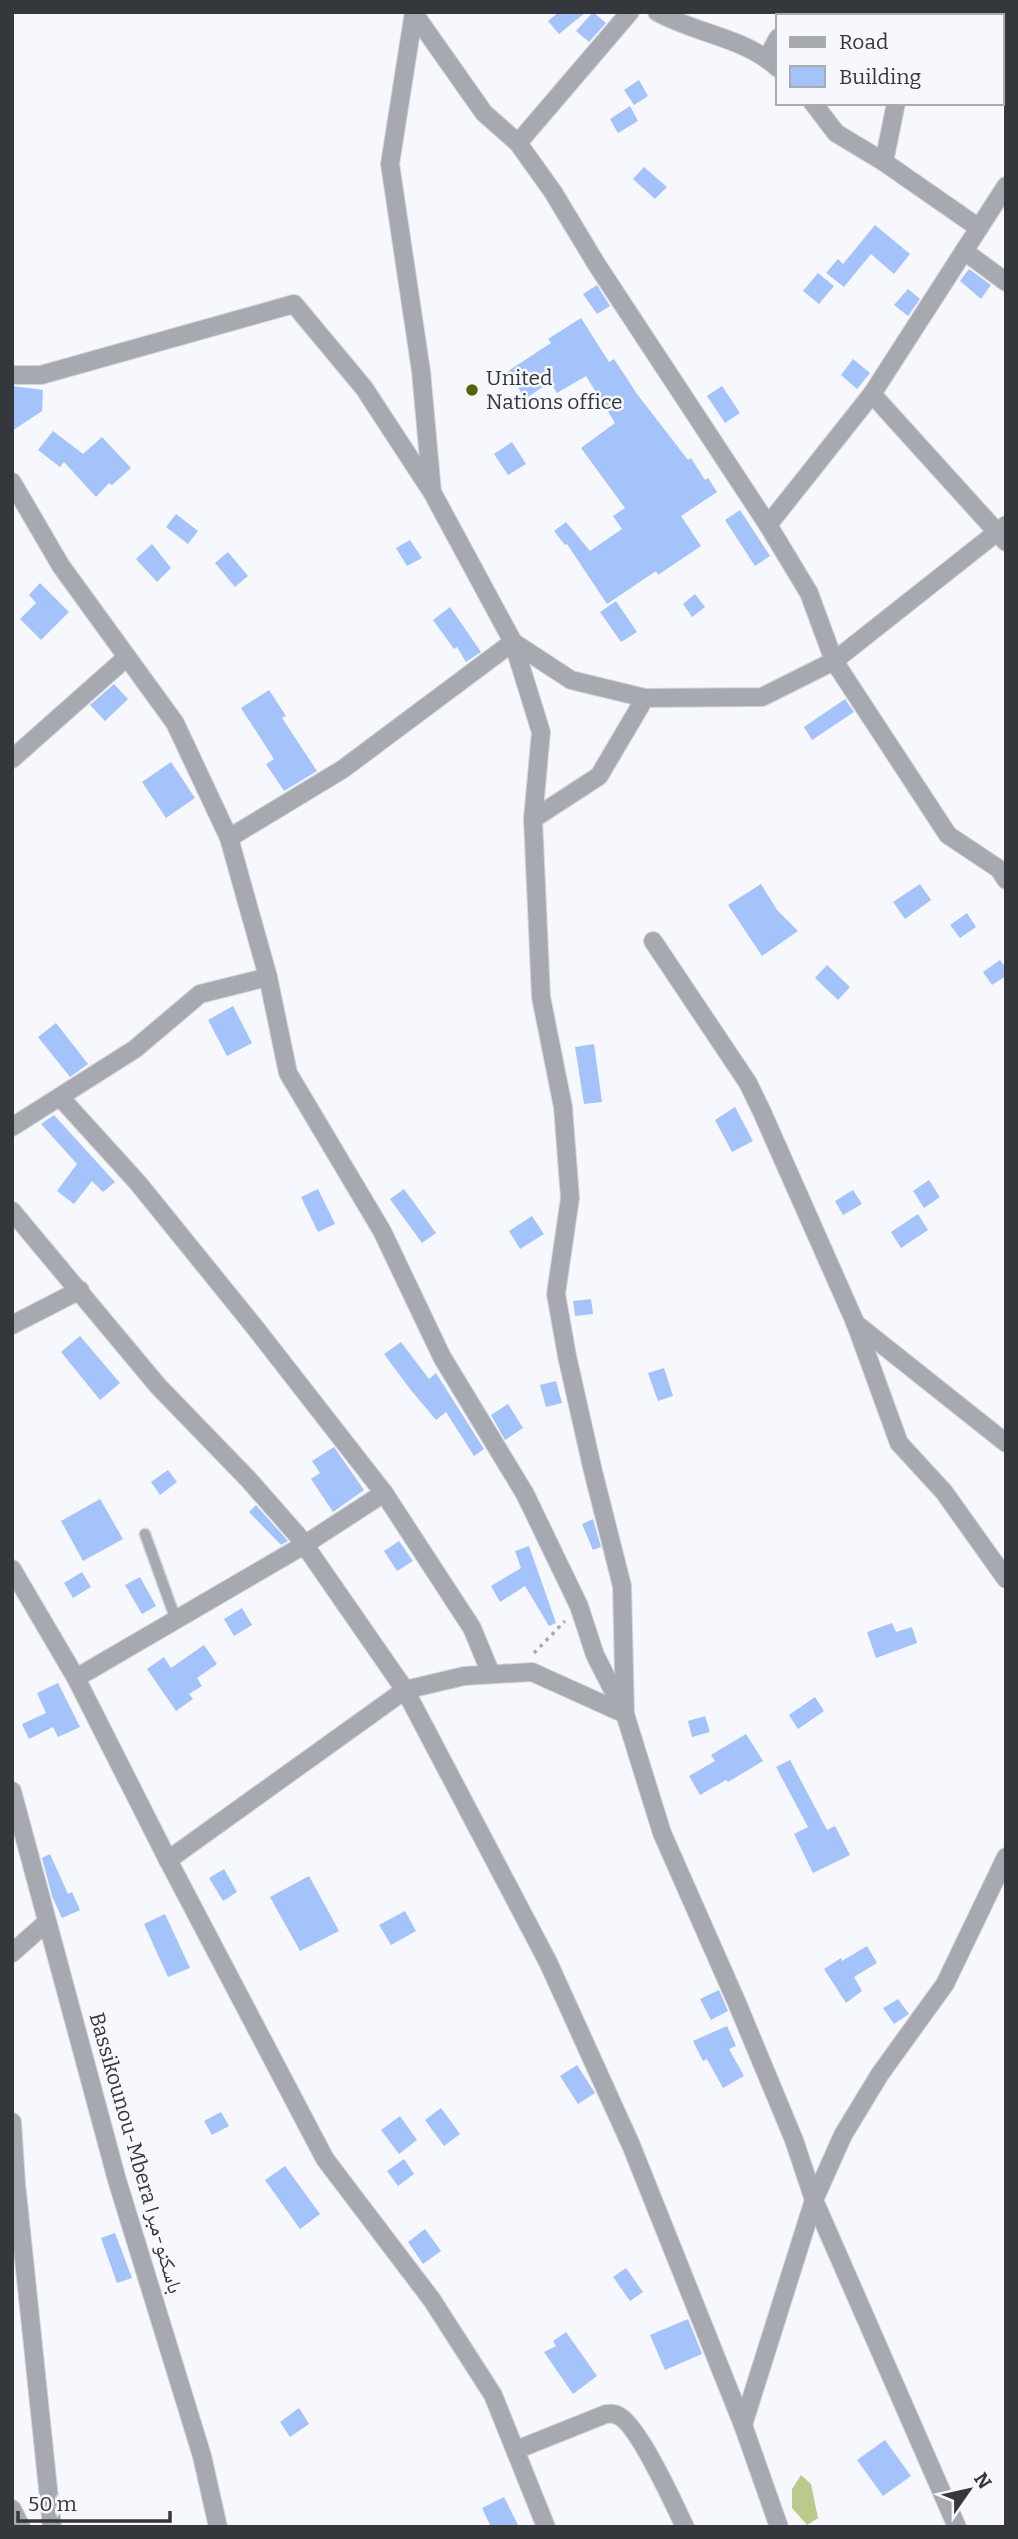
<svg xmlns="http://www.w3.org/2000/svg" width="1018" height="2539" viewBox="0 0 1018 2539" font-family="Bitter,'Noto Naskh Arabic',serif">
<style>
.water{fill:#bbca8a}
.building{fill:#a5c3fb}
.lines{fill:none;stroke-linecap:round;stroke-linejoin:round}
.service-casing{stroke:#d3d5da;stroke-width:13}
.minor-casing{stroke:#d3d5da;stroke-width:20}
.tertiary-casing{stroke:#d3d5da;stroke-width:20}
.path{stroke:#a8aaaf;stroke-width:3.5;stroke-dasharray:3.5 5;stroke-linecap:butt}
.service{stroke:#a6a9af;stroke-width:10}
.minor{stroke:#a6a9af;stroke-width:18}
.tertiary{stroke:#a6a9af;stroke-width:18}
.poi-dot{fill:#566409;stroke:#f6f8fd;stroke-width:2.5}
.labels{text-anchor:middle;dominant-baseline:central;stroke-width:5;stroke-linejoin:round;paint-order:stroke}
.poi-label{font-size:21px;fill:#34373b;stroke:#f6f8fd;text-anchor:start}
.street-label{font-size:21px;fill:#34373b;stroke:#f6f8fd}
</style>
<rect width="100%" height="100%" fill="#f6f8fd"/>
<!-- water -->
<polygon class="water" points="801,2475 811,2484 818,2518 807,2525 792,2508 792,2489"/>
<!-- building -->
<g class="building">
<polygon points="559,12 586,12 559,34 548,21"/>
<polygon points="593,12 606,23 589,42 576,31"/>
<polygon points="639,80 648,96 634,105 624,90"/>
<polygon points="630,106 638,121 618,133 610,119"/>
<polygon points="644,167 667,187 655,199 633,179"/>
<polygon points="875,225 910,254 894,274 871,254 844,287 826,273 838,259 843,264"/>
<polygon points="969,269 991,285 981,299 960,281"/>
<polygon points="818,273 834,286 819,304 803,291"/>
<polygon points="597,285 610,306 597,314 583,294"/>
<polygon points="908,289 920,299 908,316 894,305"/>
<polygon points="581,318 609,362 614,359 637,394 688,460 691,458 705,480 708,478 717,492 681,516 701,546 658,575 656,571 607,604 567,544 565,545 554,531 566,522 590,551 622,529 613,516 625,508 581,448 615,423 586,376 557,393 550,382 525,399 508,371 551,343 548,339"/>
<polygon points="853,359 870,373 857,389 841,375"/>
<polygon points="12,386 43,390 42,411 12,431"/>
<polygon points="722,386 740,413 725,423 707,396"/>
<polygon points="53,431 83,454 102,437 131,468 112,485 109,483 96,497 64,462 60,467 38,450"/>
<polygon points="512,442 526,464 508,475 494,454"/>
<polygon points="740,510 770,556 755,566 725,520"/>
<polygon points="176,514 198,531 188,544 166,527"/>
<polygon points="410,540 422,558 407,566 396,548"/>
<polygon points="152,544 171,568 157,582 136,559"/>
<polygon points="228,552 248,576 235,587 215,563"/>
<polygon points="40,583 69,612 41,640 20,619 36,603 29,595"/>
<polygon points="695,594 705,607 692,617 683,604"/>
<polygon points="616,601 637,632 621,642 600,612"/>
<polygon points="450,607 481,652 466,662 457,647 454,649 433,620"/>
<polygon points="114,684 128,699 105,721 90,705"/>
<polygon points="269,690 286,716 282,718 317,771 284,791 266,764 274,759 241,708"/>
<polygon points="845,699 854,712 812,740 804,727"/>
<polygon points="171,762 195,798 166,818 142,782"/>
<polygon points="761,884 777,910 798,931 762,956 728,905"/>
<polygon points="920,884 931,900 905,919 893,902"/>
<polygon points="967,913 976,927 960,938 950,925"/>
<polygon points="1000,960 1006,968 1006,976 992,985 983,972"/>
<polygon points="827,965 850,987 838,1000 815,978"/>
<polygon points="233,1006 252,1043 227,1056 208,1020"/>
<polygon points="56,1023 88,1064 70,1077 38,1037"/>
<polygon points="594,1044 602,1102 584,1104 575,1047"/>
<polygon points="735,1107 753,1141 732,1152 715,1120"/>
<polygon points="54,1115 115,1182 103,1192 92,1181 74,1204 57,1191 77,1164 41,1124"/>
<polygon points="929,1180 940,1197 924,1208 913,1191"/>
<polygon points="318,1189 335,1224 318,1232 301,1197"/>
<polygon points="404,1189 436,1233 422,1243 390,1199"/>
<polygon points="853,1190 862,1204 843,1215 835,1201"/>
<polygon points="918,1214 928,1230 901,1248 891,1232"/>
<polygon points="532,1216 544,1234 520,1249 509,1231"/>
<polygon points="591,1299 593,1314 575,1316 573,1301"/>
<polygon points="80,1336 120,1383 100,1400 61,1352"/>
<polygon points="401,1342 429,1379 436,1373 484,1449 474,1456 446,1412 436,1420 410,1389 384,1354"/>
<polygon points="664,1368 673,1396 658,1401 648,1373"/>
<polygon points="556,1381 562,1403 546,1407 540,1385"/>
<polygon points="508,1404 523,1428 505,1440 491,1415"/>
<polygon points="334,1447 364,1490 333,1512 311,1479 320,1473 312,1461"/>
<polygon points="168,1470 177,1482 160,1495 151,1482"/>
<polygon points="100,1499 123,1539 83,1561 61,1521"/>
<polygon points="256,1505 288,1541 281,1545 249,1512"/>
<polygon points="593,1519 601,1547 593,1550 582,1524"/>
<polygon points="399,1541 413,1561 397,1571 384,1551"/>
<polygon points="529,1546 556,1623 549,1626 525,1586 500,1602 491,1586 521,1568 515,1551"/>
<polygon points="82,1572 91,1587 73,1598 64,1583"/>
<polygon points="140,1577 156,1606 142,1614 125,1585"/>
<polygon points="242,1608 252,1625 234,1636 224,1619"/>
<polygon points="892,1623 896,1632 912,1627 917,1643 876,1658 867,1632"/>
<polygon points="204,1645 217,1664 197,1678 202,1686 189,1694 193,1699 176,1711 147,1669 164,1657 171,1668"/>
<polygon points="58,1683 80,1727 58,1737 53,1727 29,1739 22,1724 46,1713 37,1693"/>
<polygon points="815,1697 824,1711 798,1729 789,1715"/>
<polygon points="705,1716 710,1732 692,1737 688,1721"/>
<polygon points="746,1734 763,1761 728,1782 726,1780 700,1795 689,1776 715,1761 711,1755"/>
<polygon points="790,1760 827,1830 835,1826 850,1855 813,1873 794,1834 808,1827 776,1767"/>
<polygon points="50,1854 68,1894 72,1892 80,1910 62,1918 52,1896 42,1858"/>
<polygon points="224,1869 237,1892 223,1901 209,1878"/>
<polygon points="309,1876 339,1931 300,1951 270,1897"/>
<polygon points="405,1911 416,1931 391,1945 379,1925"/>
<polygon points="165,1914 190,1968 168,1977 144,1924"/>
<polygon points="867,1946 877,1963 854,1977 862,1991 846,2003 824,1969 841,1958 842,1961"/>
<polygon points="719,1990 728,2011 711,2020 700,1999"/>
<polygon points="898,1999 909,2014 894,2024 883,2008"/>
<polygon points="727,2026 736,2046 729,2049 744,2076 723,2088 707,2059 703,2061 693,2041"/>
<polygon points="577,2065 595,2093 578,2104 560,2076"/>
<polygon points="441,2108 460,2134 444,2146 425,2120"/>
<polygon points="221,2112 229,2126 212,2135 204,2121"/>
<polygon points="400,2116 417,2140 399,2154 381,2130"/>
<polygon points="404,2159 414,2174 398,2186 387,2171"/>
<polygon points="285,2166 320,2214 300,2229 265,2180"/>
<polygon points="425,2229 441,2251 423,2264 408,2242"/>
<polygon points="115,2233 132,2278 117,2283 101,2238"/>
<polygon points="626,2268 643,2292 630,2301 613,2277"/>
<polygon points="688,2319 702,2354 665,2370 650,2335"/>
<polygon points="566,2332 597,2376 573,2394 544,2352 556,2346 553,2341"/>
<polygon points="299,2408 309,2424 290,2437 280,2422"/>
<polygon points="885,2440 911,2476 883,2496 857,2460"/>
<polygon points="504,2497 519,2527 491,2527 482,2508"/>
</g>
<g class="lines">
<defs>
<polyline id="service" points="145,1534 176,1620"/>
<g id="minor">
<polyline points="414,12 390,164 421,371 432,492 513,642 541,732 533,819 541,997 563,1107 570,1198 556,1294 567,1356 592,1467 622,1586 625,1714 662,1833 737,2003 794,2140 814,2200 957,2527"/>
<path d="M657 12C696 34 744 37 778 68"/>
<polyline points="415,15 484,113 518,143 553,192 597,265 768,525"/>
<polyline points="791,16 793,12"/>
<polyline points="927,16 929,12"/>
<polyline points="767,58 778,38"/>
<polyline points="813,103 836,133 884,162 979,228"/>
<polyline points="518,143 630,12"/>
<polyline points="884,162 896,103"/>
<polyline points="1006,186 872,394 768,525 809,593 834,661 948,835 999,869 1006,880"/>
<polyline points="964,251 1006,282"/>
<polyline points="12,375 41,375 294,304 364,388 430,489"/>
<polyline points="872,394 1006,542"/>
<polyline points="12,482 61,566 175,723 229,838 268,977 288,1073 382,1231 442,1357 525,1494 579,1606 595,1655 622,1708"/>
<polyline points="513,642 571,680 645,698 762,697 834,661 1006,525"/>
<polyline points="12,759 127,657"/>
<polyline points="533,819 599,776 645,698"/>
<polyline points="229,838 343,769 513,642"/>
<polyline points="653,941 748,1083 762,1112 855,1322 899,1443 944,1492 1006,1579"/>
<polyline points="60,1097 138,1183 253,1325 384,1493 472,1628 491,1674"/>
<polyline points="12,1127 135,1049 200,994 268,977"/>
<polyline points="12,1211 158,1386 249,1480 299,1537 405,1690 548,1962 631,2145 743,2425 779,2527"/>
<polyline points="855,1323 1006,1443"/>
<polyline points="12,1325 80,1290"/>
<polyline points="12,1569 76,1678 168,1860 325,2159 432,2300 493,2395 546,2527"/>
<polyline points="76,1678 304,1545 384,1493"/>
<polyline points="168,1860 405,1690 464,1676 532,1672 625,1714"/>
<polyline points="12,1953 47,1922"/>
<polyline points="12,2122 16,2183 52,2527"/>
<polyline points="743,2425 814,2200 843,2135 880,2074 945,1984 1006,1857"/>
<path d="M516 2450 606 2414C610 2414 613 2413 617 2415 637 2422 675 2506 685 2527"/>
<polyline points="12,2509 21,2527"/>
</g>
<polyline id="tertiary" points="12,1791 117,2180 202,2456 218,2527"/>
</defs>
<!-- service casing -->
<use href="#service" class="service-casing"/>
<!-- minor casing -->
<use href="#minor" class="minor-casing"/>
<!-- tertiary casing -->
<use href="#tertiary" class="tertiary-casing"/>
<!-- path -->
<polyline class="path" points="534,1653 565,1621"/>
<!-- service -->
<use href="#service" class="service"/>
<!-- minor -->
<use href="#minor" class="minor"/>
<!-- tertiary -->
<use href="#tertiary" class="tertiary"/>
</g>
<!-- markers -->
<circle class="poi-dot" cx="472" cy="390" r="7"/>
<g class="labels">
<!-- poi labels -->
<g class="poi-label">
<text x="486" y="378">United<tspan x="486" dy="24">Nations office</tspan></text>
</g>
<!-- street labels -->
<g class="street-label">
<text transform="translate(136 2153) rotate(74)">Bassikounou-Mbera باسكنو-مبرا</text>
</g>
</g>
<!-- border -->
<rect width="1018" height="2539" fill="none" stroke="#34373b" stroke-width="28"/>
<!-- legend -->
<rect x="776" y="14" width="228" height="91" fill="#f6f8fd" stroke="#a8abaf" stroke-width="2"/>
<rect x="790" y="37" width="35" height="10" fill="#a6a9af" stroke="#a8abaf" stroke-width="2"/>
<text x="839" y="49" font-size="21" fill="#34373b">Road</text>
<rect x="790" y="66" width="35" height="21" fill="#a5c3fb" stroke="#a8abaf" stroke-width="2"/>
<text x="839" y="84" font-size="21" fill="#34373b">Building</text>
<!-- north arrow -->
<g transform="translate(969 2490) rotate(56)" stroke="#f6f8fd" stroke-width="5" paint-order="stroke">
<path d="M0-5L12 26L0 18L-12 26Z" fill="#34373b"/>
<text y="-10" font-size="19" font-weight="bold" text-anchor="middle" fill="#34373b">N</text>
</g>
<!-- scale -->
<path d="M18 2511v10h152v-10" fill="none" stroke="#34373b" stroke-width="3.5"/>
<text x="28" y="2511" font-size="21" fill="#34373b" stroke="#f6f8fd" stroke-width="5" paint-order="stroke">50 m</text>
</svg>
